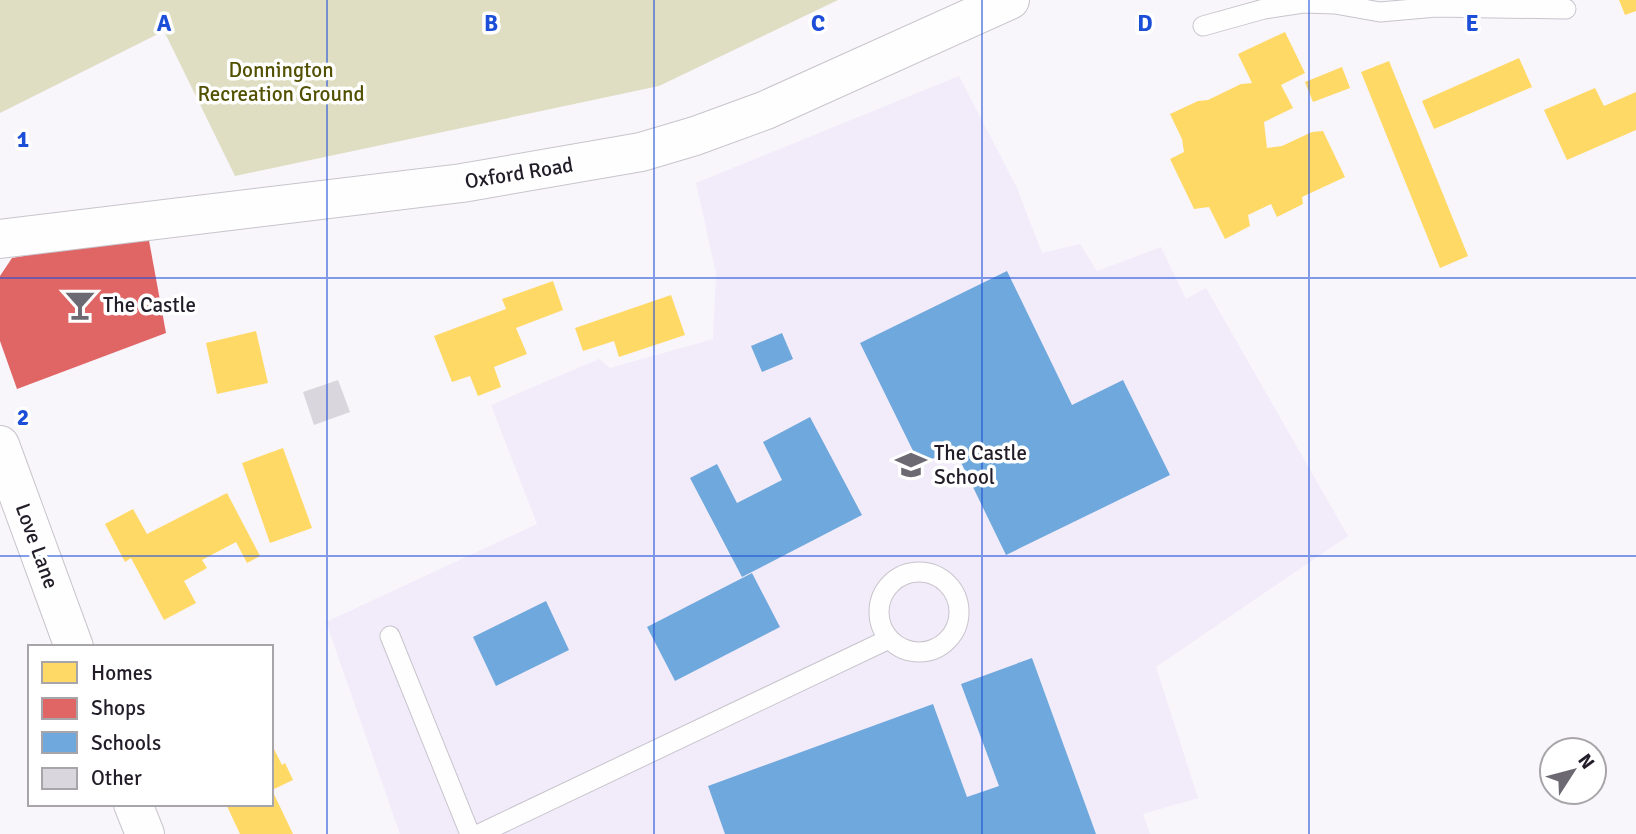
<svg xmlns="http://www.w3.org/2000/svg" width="1636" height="834" viewBox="0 0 1636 834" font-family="Signika,sans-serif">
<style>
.built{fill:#f2ecfa}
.green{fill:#dfdec2}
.homes{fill:#ffd966}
.shops{fill:#e06666}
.schools{fill:#6fa8dc}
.building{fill:#dad6de}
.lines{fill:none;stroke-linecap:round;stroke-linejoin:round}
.lane-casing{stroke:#c8c4cc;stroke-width:21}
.secondary-casing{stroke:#c8c4cc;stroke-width:40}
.lane{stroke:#fefefe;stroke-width:19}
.secondary{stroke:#fefefe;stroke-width:38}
.grid{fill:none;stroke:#1d4ed8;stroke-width:2;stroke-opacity:0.55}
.labels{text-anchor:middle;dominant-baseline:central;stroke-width:7;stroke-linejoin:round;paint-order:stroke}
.park-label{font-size:21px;fill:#525001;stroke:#fff}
.street-label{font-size:21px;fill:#221d28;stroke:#fff}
.poi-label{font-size:21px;fill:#221d28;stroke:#fff;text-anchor:start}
.grid-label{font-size:23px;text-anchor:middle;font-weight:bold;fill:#1d4ed8;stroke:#fff;stroke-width:7;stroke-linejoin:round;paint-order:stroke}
</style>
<rect width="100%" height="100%" fill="#f8f5fb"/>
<!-- built -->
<polygon class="built" points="959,76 1017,188 1042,253 1080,244 1097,271 1161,247 1186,299 1206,288 1348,536 1156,667 1198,798 1143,814 1150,834 400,834 326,622 537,524 491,405 599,359 610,368 713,339 716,273 696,183"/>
<!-- green -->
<polygon class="green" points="0,0 838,0 659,86 235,176 164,31 0,113"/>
<!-- homes -->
<g class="homes">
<polygon points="1619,0 1636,0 1636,11 1625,15"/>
<polygon points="1285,32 1305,73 1281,85 1293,108 1264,122 1267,148 1282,146 1312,132 1323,131 1345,177 1302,197 1303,204 1277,217 1271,204 1248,215 1250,226 1225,239 1209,207 1194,209 1170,159 1184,152 1182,139 1170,114 1198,101 1208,100 1241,84 1252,83 1238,54"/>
<polygon points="1519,58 1532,87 1434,129 1422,101"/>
<polygon points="1389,61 1468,256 1440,268 1361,72"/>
<polygon points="1342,67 1350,88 1313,102 1305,82"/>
<polygon points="1595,88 1604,106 1636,92 1636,130 1567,160 1544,110"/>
<polygon points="553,281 563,310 516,328 527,354 494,367 501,387 478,396 470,376 452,382 434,336 506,309 502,299"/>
<polygon points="671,295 685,335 619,357 614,341 583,351 575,328"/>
<polygon points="256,331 268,383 217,394 206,343"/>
<polygon points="283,448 312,528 270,543 242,463"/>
<polygon points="227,493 260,556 247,563 236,542 202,560 207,568 184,581 196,603 164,620 131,558 125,562 105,524 133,509 147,534"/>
<polygon points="271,743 282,765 285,763 293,780 272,790 293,834 240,834 226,804 271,804"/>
</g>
<!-- shops -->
<polygon class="shops" points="148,235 166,333 17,389 0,341 0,276 12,258"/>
<!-- schools -->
<g class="schools">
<polygon points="1007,271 1072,405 1123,380 1170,475 1006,555 954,448 920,465 860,343"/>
<polygon points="782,333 793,359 762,372 751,346"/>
<polygon points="810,417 862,515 742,577 690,478 717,464 737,503 782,480 763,442"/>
<polygon points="752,573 780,627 675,681 647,627"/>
<polygon points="546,601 569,650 496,686 473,637"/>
<polygon points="1032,658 1096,834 725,834 708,786 933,704 967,797 999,786 961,684"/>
</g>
<!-- building -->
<polygon class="building" points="338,380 350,412 314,425 303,392"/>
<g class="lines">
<defs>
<g id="lane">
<polyline points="1203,26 1264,9 1303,3 1335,4 1380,12 1436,7 1566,9"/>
<circle cx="919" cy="612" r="40"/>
<polyline points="390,636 470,834"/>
<polyline points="479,834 889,639"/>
</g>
<g id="secondary">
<polyline points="0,239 462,183 641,152 695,136 766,110 1010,0"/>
<polyline points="0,445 74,647"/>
<polyline points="133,804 145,834"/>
</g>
</defs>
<!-- lane casing -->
<use href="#lane" class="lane-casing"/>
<!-- secondary casing -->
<use href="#secondary" class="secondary-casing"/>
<!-- lane -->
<use href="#lane" class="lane"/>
<!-- secondary -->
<use href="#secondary" class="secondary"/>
</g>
<!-- grid -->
<path class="grid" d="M327 0V834M654 0V834M982 0V834M1309 0V834M0 278H1636M0 556H1636"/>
<!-- icons -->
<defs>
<symbol id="bar-bare" viewBox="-9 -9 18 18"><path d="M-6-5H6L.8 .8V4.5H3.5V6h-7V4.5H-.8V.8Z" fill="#6d6972" stroke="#fff" stroke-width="2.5" paint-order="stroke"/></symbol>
<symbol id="school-bare" viewBox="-9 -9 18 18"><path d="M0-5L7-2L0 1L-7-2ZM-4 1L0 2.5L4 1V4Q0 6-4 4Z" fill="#6d6972" stroke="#fff" stroke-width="2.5" paint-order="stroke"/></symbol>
</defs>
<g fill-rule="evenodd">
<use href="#bar-bare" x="58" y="283" width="44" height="44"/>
<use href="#school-bare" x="889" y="443" width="44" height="44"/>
</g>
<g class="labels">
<!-- park labels -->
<g class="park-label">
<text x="281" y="70">Donnington<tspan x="281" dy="24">Recreation Ground</tspan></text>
</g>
<!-- street labels -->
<g class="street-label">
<text transform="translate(519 173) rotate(-9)">Oxford Road</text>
<text transform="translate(37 546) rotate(70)">Love Lane</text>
</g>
<!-- poi labels -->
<g class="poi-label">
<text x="103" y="305">The Castle</text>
<text x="934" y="453">The Castle<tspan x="934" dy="24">School</tspan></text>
</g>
</g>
<g class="grid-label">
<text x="164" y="31">A</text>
<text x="491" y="31">B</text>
<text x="818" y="31">C</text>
<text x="1145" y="31">D</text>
<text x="1472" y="31">E</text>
<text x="23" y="147">1</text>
<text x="23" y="425">2</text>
</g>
<!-- legend -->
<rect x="28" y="645" width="245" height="161" fill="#ffffff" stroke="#a7a5a9" stroke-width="2"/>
<rect x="42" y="662" width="35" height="21" fill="#ffd966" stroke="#a7a5a9" stroke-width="2"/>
<text x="91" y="680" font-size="21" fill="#221d28">Homes</text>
<rect x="42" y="698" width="35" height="21" fill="#e06666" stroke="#a7a5a9" stroke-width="2"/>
<text x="91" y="715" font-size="21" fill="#221d28">Shops</text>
<rect x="42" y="732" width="35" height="21" fill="#6fa8dc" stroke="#a7a5a9" stroke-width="2"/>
<text x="91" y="750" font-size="21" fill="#221d28">Schools</text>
<rect x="42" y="768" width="35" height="21" fill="#dad6de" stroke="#a7a5a9" stroke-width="2"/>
<text x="91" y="785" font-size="21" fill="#221d28">Other</text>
<!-- north arrow -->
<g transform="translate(1573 771) rotate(54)"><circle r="33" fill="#ffffff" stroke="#a7a5a9" stroke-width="2"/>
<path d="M0-5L12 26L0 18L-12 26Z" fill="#6d6972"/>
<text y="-10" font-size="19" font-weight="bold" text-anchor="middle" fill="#221d28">N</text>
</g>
</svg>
